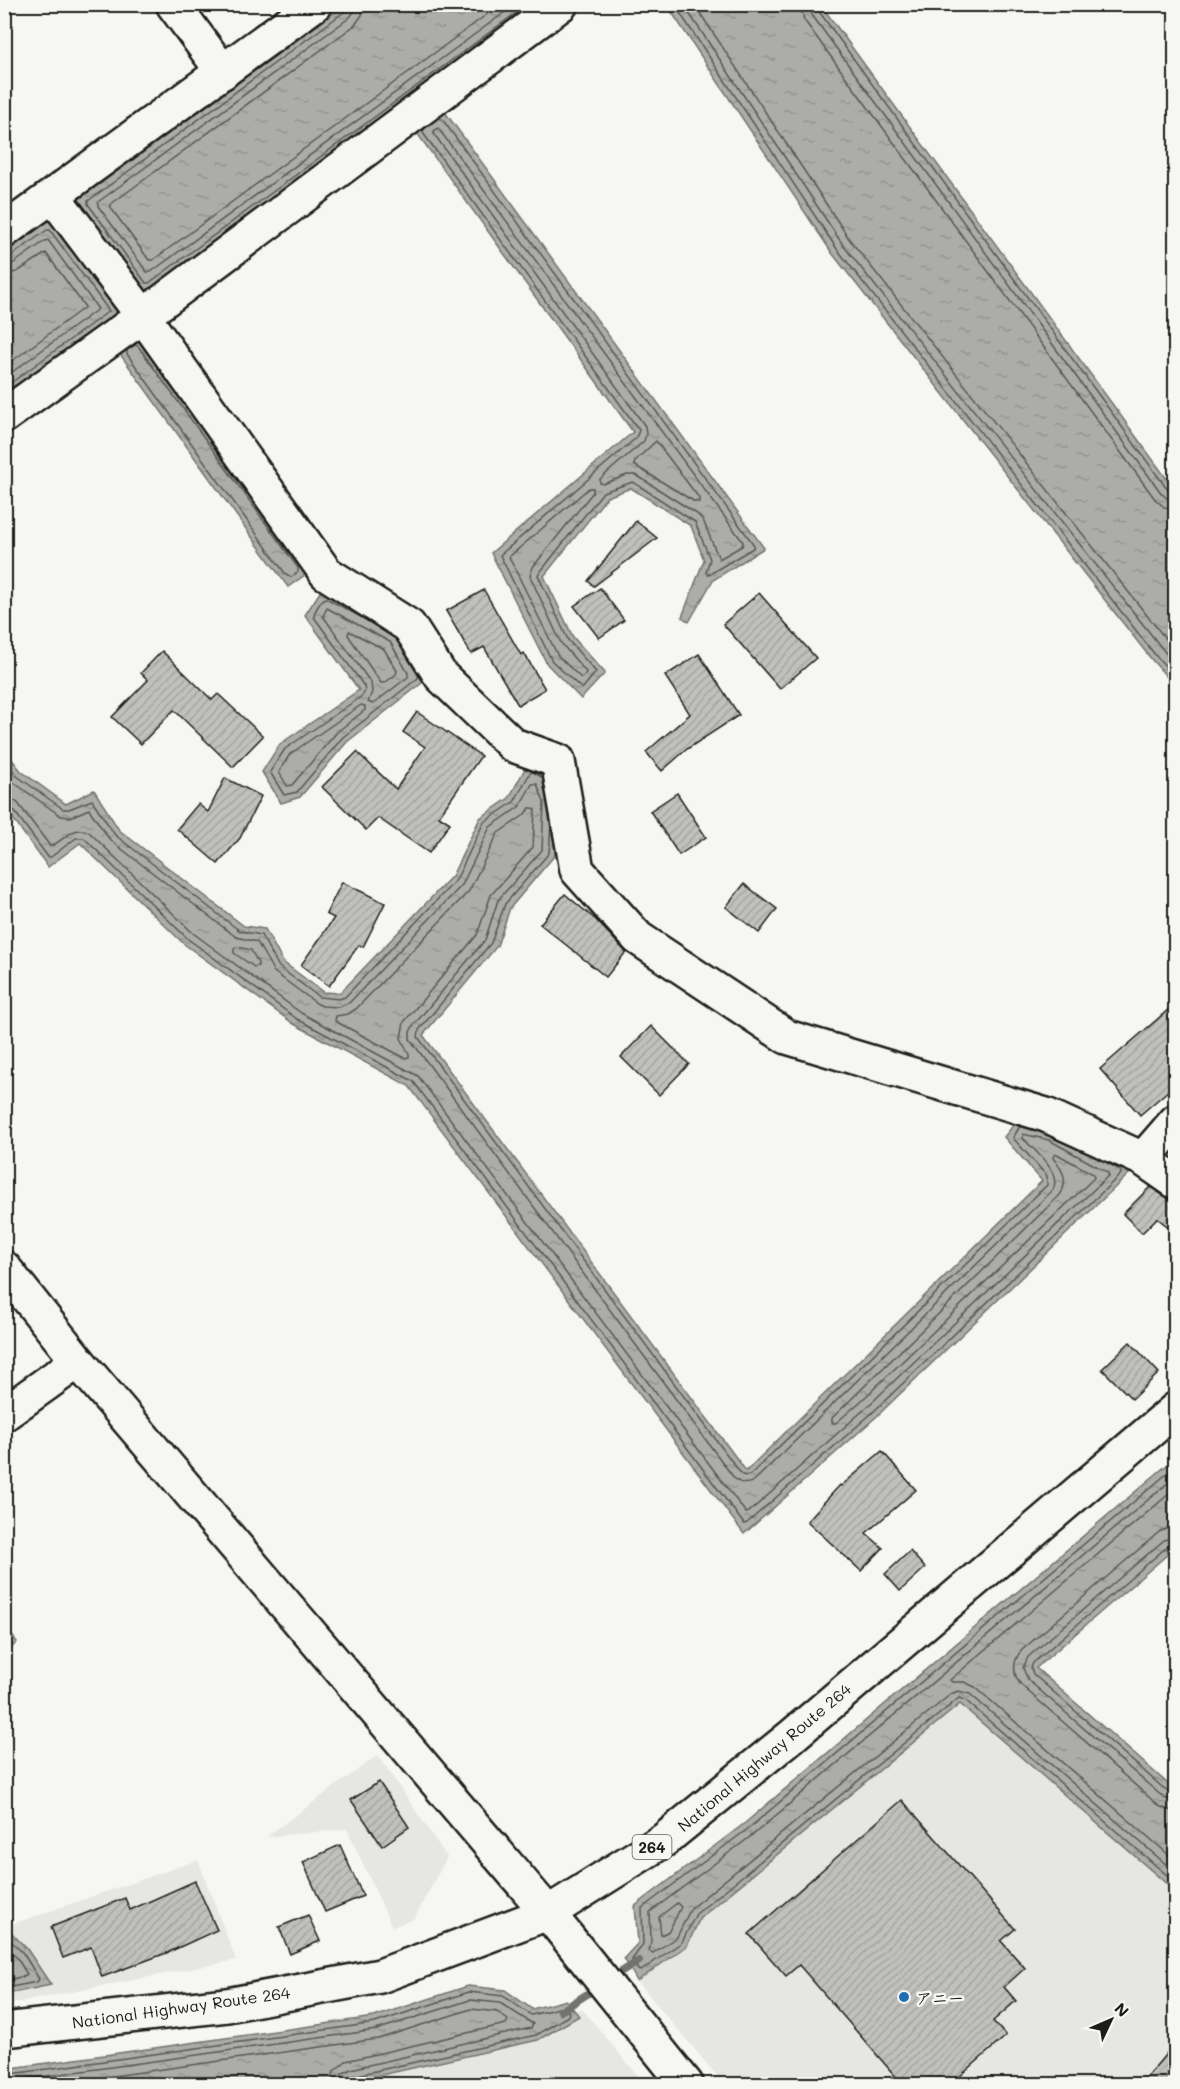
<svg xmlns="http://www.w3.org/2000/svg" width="1180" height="2089" viewBox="0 0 1180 2089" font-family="Mali,'Klee One',sans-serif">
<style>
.built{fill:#e6e6e2}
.water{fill:url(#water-ripples);stroke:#727271;stroke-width:1.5}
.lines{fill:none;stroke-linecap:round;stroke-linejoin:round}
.shore{stroke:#565654;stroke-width:1.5}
.stream{stroke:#727271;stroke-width:8}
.building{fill:url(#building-hatch);stroke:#1c1c1c;stroke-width:1.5}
.minor-casing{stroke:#1c1c1c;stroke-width:38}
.highway-casing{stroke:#1c1c1c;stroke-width:38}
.minor{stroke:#f6f6f2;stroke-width:33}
.highway{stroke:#f6f6f2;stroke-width:33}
.poi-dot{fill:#1f6fb2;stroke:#f6f6f2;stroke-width:2}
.labels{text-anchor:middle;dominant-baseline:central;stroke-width:5;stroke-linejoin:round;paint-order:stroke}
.shield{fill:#f6f6f2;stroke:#5d5d5c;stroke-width:1.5}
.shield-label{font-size:15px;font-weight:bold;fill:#1c1c1c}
.street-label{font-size:16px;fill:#1c1c1c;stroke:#f6f6f2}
.poi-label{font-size:16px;font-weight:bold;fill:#1c1c1c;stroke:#f6f6f2;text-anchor:start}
</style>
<defs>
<pattern id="water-ripples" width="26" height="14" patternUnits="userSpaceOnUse" patternTransform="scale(1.5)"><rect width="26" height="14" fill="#acaca9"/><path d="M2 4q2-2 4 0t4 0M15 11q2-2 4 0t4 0" fill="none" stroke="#939391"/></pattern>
<pattern id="building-hatch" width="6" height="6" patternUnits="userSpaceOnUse" patternTransform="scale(1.5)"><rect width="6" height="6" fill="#c0c0bd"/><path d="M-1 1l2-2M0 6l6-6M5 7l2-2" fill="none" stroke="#a4a4a2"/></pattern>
</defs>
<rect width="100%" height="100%" fill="#f6f6f2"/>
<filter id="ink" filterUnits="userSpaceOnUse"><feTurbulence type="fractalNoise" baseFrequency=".0167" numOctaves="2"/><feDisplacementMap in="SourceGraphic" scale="12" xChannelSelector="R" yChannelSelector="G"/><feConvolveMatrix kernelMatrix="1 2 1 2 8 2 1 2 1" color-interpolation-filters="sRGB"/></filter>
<g filter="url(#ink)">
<!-- built -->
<g class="built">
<polygon points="960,1704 1175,1891 1175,2084 724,2084 637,1981 687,1946 700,1918"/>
<polygon points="378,1755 447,1857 414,1919 392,1927 347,1829 266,1837"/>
<polygon points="198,1860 236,1960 5,2005 4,1927"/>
<polygon points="582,2009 645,2084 255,2084"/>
</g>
<!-- water -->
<g class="water">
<polygon points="345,5 539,5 146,293 78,200"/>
<polygon points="667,5 821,5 1175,490 1175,686 1152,660 832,253"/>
<polygon points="442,108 764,548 713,580 689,622 682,617 704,560 691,526 631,488 607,497 544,576 573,637 605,673 581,699 547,664 491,553 633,432 414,129"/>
<polygon points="50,220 118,313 5,395 5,253"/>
<polygon points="138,335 309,572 288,587 117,350"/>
<polygon points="322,589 400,632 427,679 347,742 300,797 281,803 262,772 280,744 359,690 305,615"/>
<polygon points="4,749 21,771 66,804 94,790 119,830 244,926 265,929 283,962 323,992 340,993 452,876 480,818 509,798 528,763 548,774 557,800 555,855 510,908 497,946 423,1035 746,1471 1042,1181 1004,1137 1019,1118 1133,1170 876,1417 744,1534 409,1086 294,1024 184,944 80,843 48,867 5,808"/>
<polygon points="1175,1458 1175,1548 1036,1668 1175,1790 1175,1891 960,1704 700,1918 687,1946 637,1981 624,1958 638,1943 635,1906 745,1823"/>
<polygon points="4,1625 17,1642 5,1655 4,1655"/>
<polygon points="5,1926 27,1949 51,1985 8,1994 5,1987"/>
<polygon points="468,1986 505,1990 532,2009 566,2000 579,2016 538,2040 341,2084 5,2084 5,2069 374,2017"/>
</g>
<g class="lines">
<!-- shore -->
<g class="shore">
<polyline points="347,4 344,12 88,201 88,204 146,283 149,283 528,4"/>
<polyline points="355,4 354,12 349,18 98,202 98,206 147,272 151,272 516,4"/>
<polyline points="364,4 362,15 355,25 111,204 111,208 149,260 153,260 501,4"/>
<polyline points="674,4 837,249 1156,656 1176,677"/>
<polyline points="683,4 843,245 1176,666"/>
<polyline points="694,4 850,240 1176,652"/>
<polyline points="800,4 804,20 1155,499 1164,507 1176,509"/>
<polyline points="809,4 812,15 1162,494 1168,499 1176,500"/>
<polyline points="816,4 818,10 1168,490 1176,493"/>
<polygon points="438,118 442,119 754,545 753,548 708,575 706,572 710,559 695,522 633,482 603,492 538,575 568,640 596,672 582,689 552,661 500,555 636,438 639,430 423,133 424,129"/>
<polygon points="438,128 743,542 742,546 719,559 703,520 697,514 636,475 627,475 603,484 600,483 600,479 644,441 646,434 645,426 434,134 434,131"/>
<polyline points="4,258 10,257 47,230 50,230 109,311 4,388"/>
<polyline points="4,265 14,263 45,241 48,240 98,309 4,378"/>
<polyline points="4,274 17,272 46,253 85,307 4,367"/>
<polygon points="135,345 138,346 298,568 298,572 291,577 287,576 127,354 127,350"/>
<polygon points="656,441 699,498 699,502 695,502 634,465 635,461"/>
<polygon points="589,488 593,488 593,492 533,567 530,576 561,643 586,672 585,675 581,678 558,656 509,557"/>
<polygon points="327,608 390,642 408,673 408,677 373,704 368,702 372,692 371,683 323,616"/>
<path d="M368 621 326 598C321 600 314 611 314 617L364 686 365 691 362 696 285 749 270 772 284 795 297 792 343 737 418 678V675L409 660"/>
<polygon points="349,631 384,649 397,671 396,674 385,683 381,683 348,635"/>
<polygon points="361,705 365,706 365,710 337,732 292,785 287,786 279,772 290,754"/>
<polyline points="4,759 17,776 63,809 69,809 92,800 115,835 240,931 261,935 279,967 319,997 339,999 345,997 456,880 484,822 514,802 530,773 533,772 543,778"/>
<path d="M4 771 13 782 61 816 70 817 89 809 110 840 236 937 257 942 274 972 316 1003 322 1006 339 1007 350 1002 462 885 490 827 519 807 532 784H537L544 802 542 850 498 900 485 940 413 1026 410 1032V1039L734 1478C741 1485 749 1485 756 1479L1053 1190C1062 1171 1034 1151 1023 1138V1134L1049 1140 1107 1172 1109 1175 867 1407 749 1512 746 1513 418 1076 301 1013 193 933 89 832C72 824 64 842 50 846L17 802 4 798"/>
<polyline points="4,805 12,808 48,857 51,857 76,838 84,838 188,939 297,1019 413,1081 744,1524 747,1523 872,1413 1121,1174 1120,1170 1102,1160"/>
<polygon points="530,808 533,808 535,810 533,847 491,895 477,935 404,1022 401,1038 409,1054 409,1057 405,1058 335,1021 336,1016 348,1014 356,1009 469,891 498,833 523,816"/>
<polyline points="551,823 549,853 505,904 491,943 419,1030 418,1037 742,1475 747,1476 751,1474 1047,1185 1047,1176 1013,1138 1020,1126"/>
<polygon points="237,947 251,950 258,963 258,966 254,967 234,953 234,949"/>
<path d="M1057 1154 1093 1174 1094 1178 861 1401 836 1423H832V1418L1060 1195C1069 1180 1063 1170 1053 1158L1054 1155Z"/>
<polyline points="1176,1466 749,1828 642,1908 643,1944 632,1960 638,1970 641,1971 682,1942 696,1914 959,1698 965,1700 1176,1883"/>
<polyline points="1176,1476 754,1834 650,1912 651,1942 649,1951 653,1953 677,1937 691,1908 951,1694 958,1691 970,1694 1176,1873"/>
<polyline points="1176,1488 950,1680 952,1682 964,1682 975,1687 1176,1861"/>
<path d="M1176 1527 1168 1528 1159 1532 1022 1650C1012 1661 1012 1675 1022 1686L1159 1806 1168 1810 1176 1811"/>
<polyline points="1176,1536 1164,1540 1028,1657 1023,1668 1028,1680 1164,1798 1176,1802"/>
<polyline points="1176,1544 1169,1545 1033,1663 1031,1668 1033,1674 1169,1793 1176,1794"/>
<polygon points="677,1903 681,1907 669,1931 661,1935 659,1917"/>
<polyline points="4,1934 23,1953 39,1979 37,1982 11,1987 4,1986"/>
<polyline points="4,1945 17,1958 27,1974 25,1976 12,1979 4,1978"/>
<polyline points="4,2075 375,2023 469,1992 503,1996 531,2015 563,2007 569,2013 568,2016 536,2035 353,2076 348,2079 347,2084"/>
<polyline points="4,2082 376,2030 470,2000 500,2003 533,2024 531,2028 351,2069 342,2074 340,2084"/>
<polyline points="56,2084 378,2039 471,2009 497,2012 508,2020 506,2024 346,2061 334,2071 331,2084"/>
</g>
<!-- stream -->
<g class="stream">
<polyline points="609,1980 639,1961"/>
<polyline points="561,2011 598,1987"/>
</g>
</g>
<!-- building -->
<g class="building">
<polygon points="636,521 657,538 594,586 588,581"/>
<polygon points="600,588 624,620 599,638 574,606"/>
<polygon points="484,590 521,655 524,653 545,689 518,705 484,647 471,654 446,611"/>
<polygon points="759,593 816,658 780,689 723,624"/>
<polygon points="162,651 212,700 218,694 263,736 233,767 174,710 141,744 112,717 148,680 141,673"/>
<polygon points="699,654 739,715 687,749 662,771 646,752 690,714 665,676"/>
<polygon points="417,712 481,756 439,816 450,823 429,853 378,818 366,830 322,787 357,752 396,789 425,747 403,732"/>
<polygon points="225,778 261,796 240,838 218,864 177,829 198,804 208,812"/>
<polygon points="677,793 706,837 679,855 650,811"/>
<polygon points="342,882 385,903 363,947 359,945 329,986 301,965 334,918 326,914"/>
<polygon points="744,884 777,909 759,933 726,907"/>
<polygon points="565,894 596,920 626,952 606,977 540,924"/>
<polygon points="1176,1003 1176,1084 1140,1115 1100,1069"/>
<polygon points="651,1026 689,1064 659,1095 621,1057"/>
<polygon points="1150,1187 1176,1203 1176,1233 1157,1218 1142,1233 1123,1214"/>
<polygon points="1130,1342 1159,1373 1132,1399 1102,1369"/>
<polygon points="882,1451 916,1490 866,1533 883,1548 861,1571 807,1521 840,1485 841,1486"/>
<polygon points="910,1551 925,1568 900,1591 885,1574"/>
<polygon points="379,1782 409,1827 382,1846 351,1800"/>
<polygon points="902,1800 1015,1929 1001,1941 1025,1968 1004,1987 1016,2001 993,2021 1006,2036 950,2085 903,2085 799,1965 786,1976 749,1934"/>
<polygon points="340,1845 363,1896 325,1912 303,1862"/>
<polygon points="195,1881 217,1930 169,1952 102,1977 91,1947 63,1958 51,1927 125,1898 130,1910"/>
<polygon points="308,1915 320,1941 290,1954 279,1927"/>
<polygon points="1176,2042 1176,2085 1140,2085"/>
</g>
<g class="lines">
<defs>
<g id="minor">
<polyline points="173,4 223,72"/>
<polyline points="53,196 143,316 326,573 409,626 441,676 513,745 558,761 577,870 638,938 787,1037 1046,1115 1143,1159 1176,1182"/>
<polyline points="4,231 315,4"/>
<polyline points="4,416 143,316 561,4"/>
<polyline points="1143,1159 1176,1121"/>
<polyline points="4,1268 78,1361 548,1913 686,2084"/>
<polyline points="4,1414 78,1361"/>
</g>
<polyline id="highway" points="4,2030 227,2005 380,1976 548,1913 664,1840 792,1736 1176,1409"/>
</defs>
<!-- minor casing -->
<use href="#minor" class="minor-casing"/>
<!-- highway casing -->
<use href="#highway" class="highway-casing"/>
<!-- minor -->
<use href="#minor" class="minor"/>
<!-- highway -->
<use href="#highway" class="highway"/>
</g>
</g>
<!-- markers -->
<circle class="poi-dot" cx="904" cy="1997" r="6"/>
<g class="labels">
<!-- shield labels -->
<rect class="shield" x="632.5" y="1835" width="39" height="24" rx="4.5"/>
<g class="shield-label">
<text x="652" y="1847">264</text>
</g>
<!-- street labels -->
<g class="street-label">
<text transform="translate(764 1757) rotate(-40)">National Highway Route 264</text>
<text transform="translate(181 2007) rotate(-8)">National Highway Route 264</text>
</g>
<!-- poi labels -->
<g class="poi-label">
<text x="916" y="1997">アニー</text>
</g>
</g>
<!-- margin -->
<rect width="1180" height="2089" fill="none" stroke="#f6f6f2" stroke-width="24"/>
<rect x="12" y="12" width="1156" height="2065" fill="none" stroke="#1c1c1c" stroke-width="2" filter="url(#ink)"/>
<!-- north arrow -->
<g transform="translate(1111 2020) rotate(46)" stroke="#f6f6f2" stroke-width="4.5" paint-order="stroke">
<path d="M0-4.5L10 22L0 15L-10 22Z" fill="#1c1c1c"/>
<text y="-9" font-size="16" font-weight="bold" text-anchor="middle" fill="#1c1c1c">N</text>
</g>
</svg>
